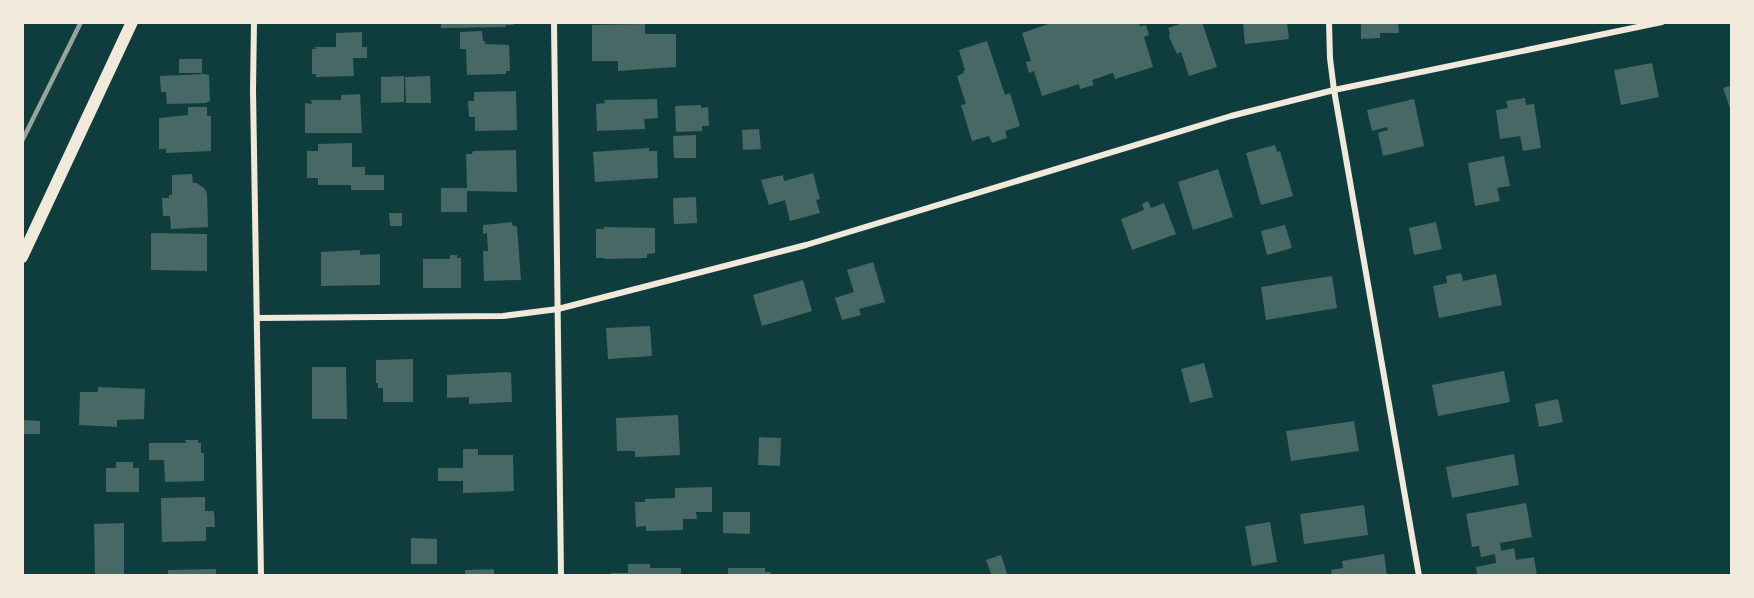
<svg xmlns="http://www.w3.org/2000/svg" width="1754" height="598" viewBox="0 0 1754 598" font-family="'Work Sans',sans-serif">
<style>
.building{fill:#486865}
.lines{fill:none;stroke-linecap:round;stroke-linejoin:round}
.minor{stroke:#f1e9da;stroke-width:6}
.secondary{stroke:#f1e9da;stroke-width:12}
.rail{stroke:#97a49c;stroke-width:4.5}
</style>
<rect width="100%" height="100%" fill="#0f3d3e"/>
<!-- building -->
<g class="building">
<polygon points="441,22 513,22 513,25 506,25 505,27 441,28"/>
<polygon points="1054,22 1139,22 1140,26 1146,25 1149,35 1144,37 1153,67 1115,79 1113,73 1092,80 1094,85 1080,89 1079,84 1042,96 1034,71 1029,73 1026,62 1031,61 1022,33"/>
<polygon points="1186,22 1202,22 1217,67 1189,76 1181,52 1177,54 1169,37 1170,33 1168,28"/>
<polygon points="1243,22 1287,22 1289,39 1245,44"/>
<polygon points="1361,22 1398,22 1399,33 1380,33 1380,38 1361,39"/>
<polygon points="645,24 645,34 676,34 676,67 618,71 618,61 592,61 592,25"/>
<polygon points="482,31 483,41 485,41 485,44 509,45 510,71 506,71 506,74 467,75 466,49 460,49 460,32"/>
<polygon points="362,32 362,47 367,47 367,58 353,58 354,76 316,77 316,74 312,74 312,49 316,49 315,47 336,47 336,33"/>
<polygon points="987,41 1005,95 1010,93 1020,126 1005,131 1007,138 992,143 989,136 972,141 961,105 966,104 957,76 964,73 963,71 965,70 959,50"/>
<rect x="179" y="59" width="23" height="14"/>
<polygon points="1652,63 1659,97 1621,105 1614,70"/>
<polygon points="204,74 209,75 210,101 205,103 167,104 166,92 161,92 160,76"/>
<polygon points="404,76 404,102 381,103 381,77"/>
<polygon points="430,76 431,103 406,103 405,77"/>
<polygon points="1732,85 1732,111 1731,111 1723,88"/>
<polygon points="516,91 517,130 475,131 475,117 469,117 468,101 474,101 474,92"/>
<polygon points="360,94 362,133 305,133 305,103 312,104 311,100 341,100 341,95"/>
<polygon points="1525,98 1526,105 1534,104 1541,148 1523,151 1520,136 1500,139 1496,110 1508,108 1506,101"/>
<polygon points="657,99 658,118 644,119 645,129 597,131 596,104 605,103 604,100"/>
<polygon points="1414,99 1424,146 1383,156 1378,133 1388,130 1387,127 1372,131 1367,110"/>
<polygon points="701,105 701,108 708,107 709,126 702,126 702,131 676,132 675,106"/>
<polygon points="188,107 207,107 207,116 211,116 211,151 166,153 166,149 159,149 159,118 188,115"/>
<polygon points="759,129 761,149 743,150 742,130"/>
<polygon points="696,135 696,158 674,158 673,136"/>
<polygon points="352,143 352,167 365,167 365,175 384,175 384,190 351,190 351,185 318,185 318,178 307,178 307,151 318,151 318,144"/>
<polygon points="1275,145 1277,152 1280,151 1293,196 1261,205 1246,153"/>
<polygon points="649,148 649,151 657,151 658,178 595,182 593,152"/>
<polygon points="516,150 517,192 467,191 467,212 441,212 441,188 467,188 466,154 472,154 473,151"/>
<polygon points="1504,156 1510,186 1497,188 1500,201 1475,206 1468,163"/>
<polygon points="1218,169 1233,217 1193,230 1178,182"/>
<polygon points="813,173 820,199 816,200 820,213 790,221 785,200 769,205 761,180 783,175 784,181"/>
<polygon points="192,174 193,183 197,183 205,189 207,194 208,227 171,229 170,216 163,216 162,198 169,198 169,195 172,195 172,175"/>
<polygon points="696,197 697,223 674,224 673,198"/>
<polygon points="1148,201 1151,208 1164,203 1176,234 1132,250 1121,219 1144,210 1142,204"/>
<polygon points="389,213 402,213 402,226 390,226"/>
<polygon points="512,222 512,225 517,227 521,280 484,281 483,251 488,251 487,233 483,234 483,225"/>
<polygon points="1436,222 1442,249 1414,255 1409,228"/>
<polygon points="1285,225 1292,248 1267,255 1261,231"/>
<polygon points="604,227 655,228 655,253 647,254 647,258 605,259 604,258 596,258 596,229 604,229"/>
<polygon points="151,233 207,234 207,271 151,270"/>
<polygon points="360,250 360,255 380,254 380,285 321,286 321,252"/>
<polygon points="450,255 457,255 457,258 461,258 461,288 423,288 423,259 450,259"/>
<polygon points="873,262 885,302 859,309 861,315 842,320 835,298 854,292 847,270"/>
<polygon points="1461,273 1463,281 1496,274 1502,305 1439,318 1433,286 1447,283 1446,276"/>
<polygon points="1332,276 1337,308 1266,320 1261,287"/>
<polygon points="803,280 812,311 762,326 753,295"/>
<polygon points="650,326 652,356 608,359 606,328"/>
<polygon points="413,359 413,402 383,402 383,388 378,388 378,383 376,383 376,360"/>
<polygon points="1204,363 1213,397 1190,403 1181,369"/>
<polygon points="312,367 346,367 347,419 312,419"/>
<polygon points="1504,371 1510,402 1438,416 1432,385"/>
<polygon points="506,372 511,373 512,402 469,404 469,397 447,398 447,375"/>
<polygon points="98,387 145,389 144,419 117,420 117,427 79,425 80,392 98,392"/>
<polygon points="1558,399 1563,422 1539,427 1535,404"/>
<polygon points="678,415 680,455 635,457 635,451 617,451 616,418"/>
<polygon points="22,420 40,421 40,434 22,434"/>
<polygon points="1354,421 1359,451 1291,461 1286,431"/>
<polygon points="759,437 781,438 780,466 758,465"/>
<polygon points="185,440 198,440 198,443 201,443 201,453 204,453 204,481 165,482 164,460 149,460 149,443 186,443"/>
<polygon points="463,449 478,449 478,455 513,455 514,491 463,493 463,481 438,481 438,468 463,468"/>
<polygon points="1514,454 1519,485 1452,498 1446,467"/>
<polygon points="116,462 133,462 133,468 139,468 139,492 106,492 106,468 116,468"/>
<polygon points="712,487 712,512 696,512 697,519 683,519 683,530 646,531 646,526 636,527 635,502 645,502 645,499 675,498 675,488"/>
<polygon points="205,497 205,511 214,511 215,527 206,527 206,541 162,542 161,498"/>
<polygon points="1526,503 1532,537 1500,543 1501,551 1514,548 1516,560 1534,557 1537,576 1477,576 1476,567 1496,563 1495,554 1481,557 1479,546 1472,547 1466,514"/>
<polygon points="1364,505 1368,535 1304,544 1300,514"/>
<polygon points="723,512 750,512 750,534 723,533"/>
<polygon points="1270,522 1277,562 1252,566 1245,526"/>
<polygon points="124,523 124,576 95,576 94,524"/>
<polygon points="411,538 437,539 437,564 411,564"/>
<polygon points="1384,554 1387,576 1332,576 1331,570 1343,568 1342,561"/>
<polygon points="1001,555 1008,576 992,576 986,560"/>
<polygon points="628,564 650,564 650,568 681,568 681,576 610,576 611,573 628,573"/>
<polygon points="728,568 765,568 765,572 771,572 771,576 728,576"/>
<polygon points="216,569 216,576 168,576 168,570"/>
<polygon points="494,569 494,576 465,576 465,570"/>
</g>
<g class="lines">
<!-- minor -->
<g class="minor">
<polyline points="254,22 253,90 261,576"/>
<polyline points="554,22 561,576"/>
<polyline points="1329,22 1330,58 1334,90 1419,576"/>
<polyline points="257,318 503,316 558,309 806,245 1231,116 1334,90 1662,22"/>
</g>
<!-- secondary -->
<polyline class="secondary" points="22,257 132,22"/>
<!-- rail -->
<polyline class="rail" points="22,141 81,22"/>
</g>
<!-- border -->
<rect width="1754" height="598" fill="none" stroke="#f1e9da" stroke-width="48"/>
</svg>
